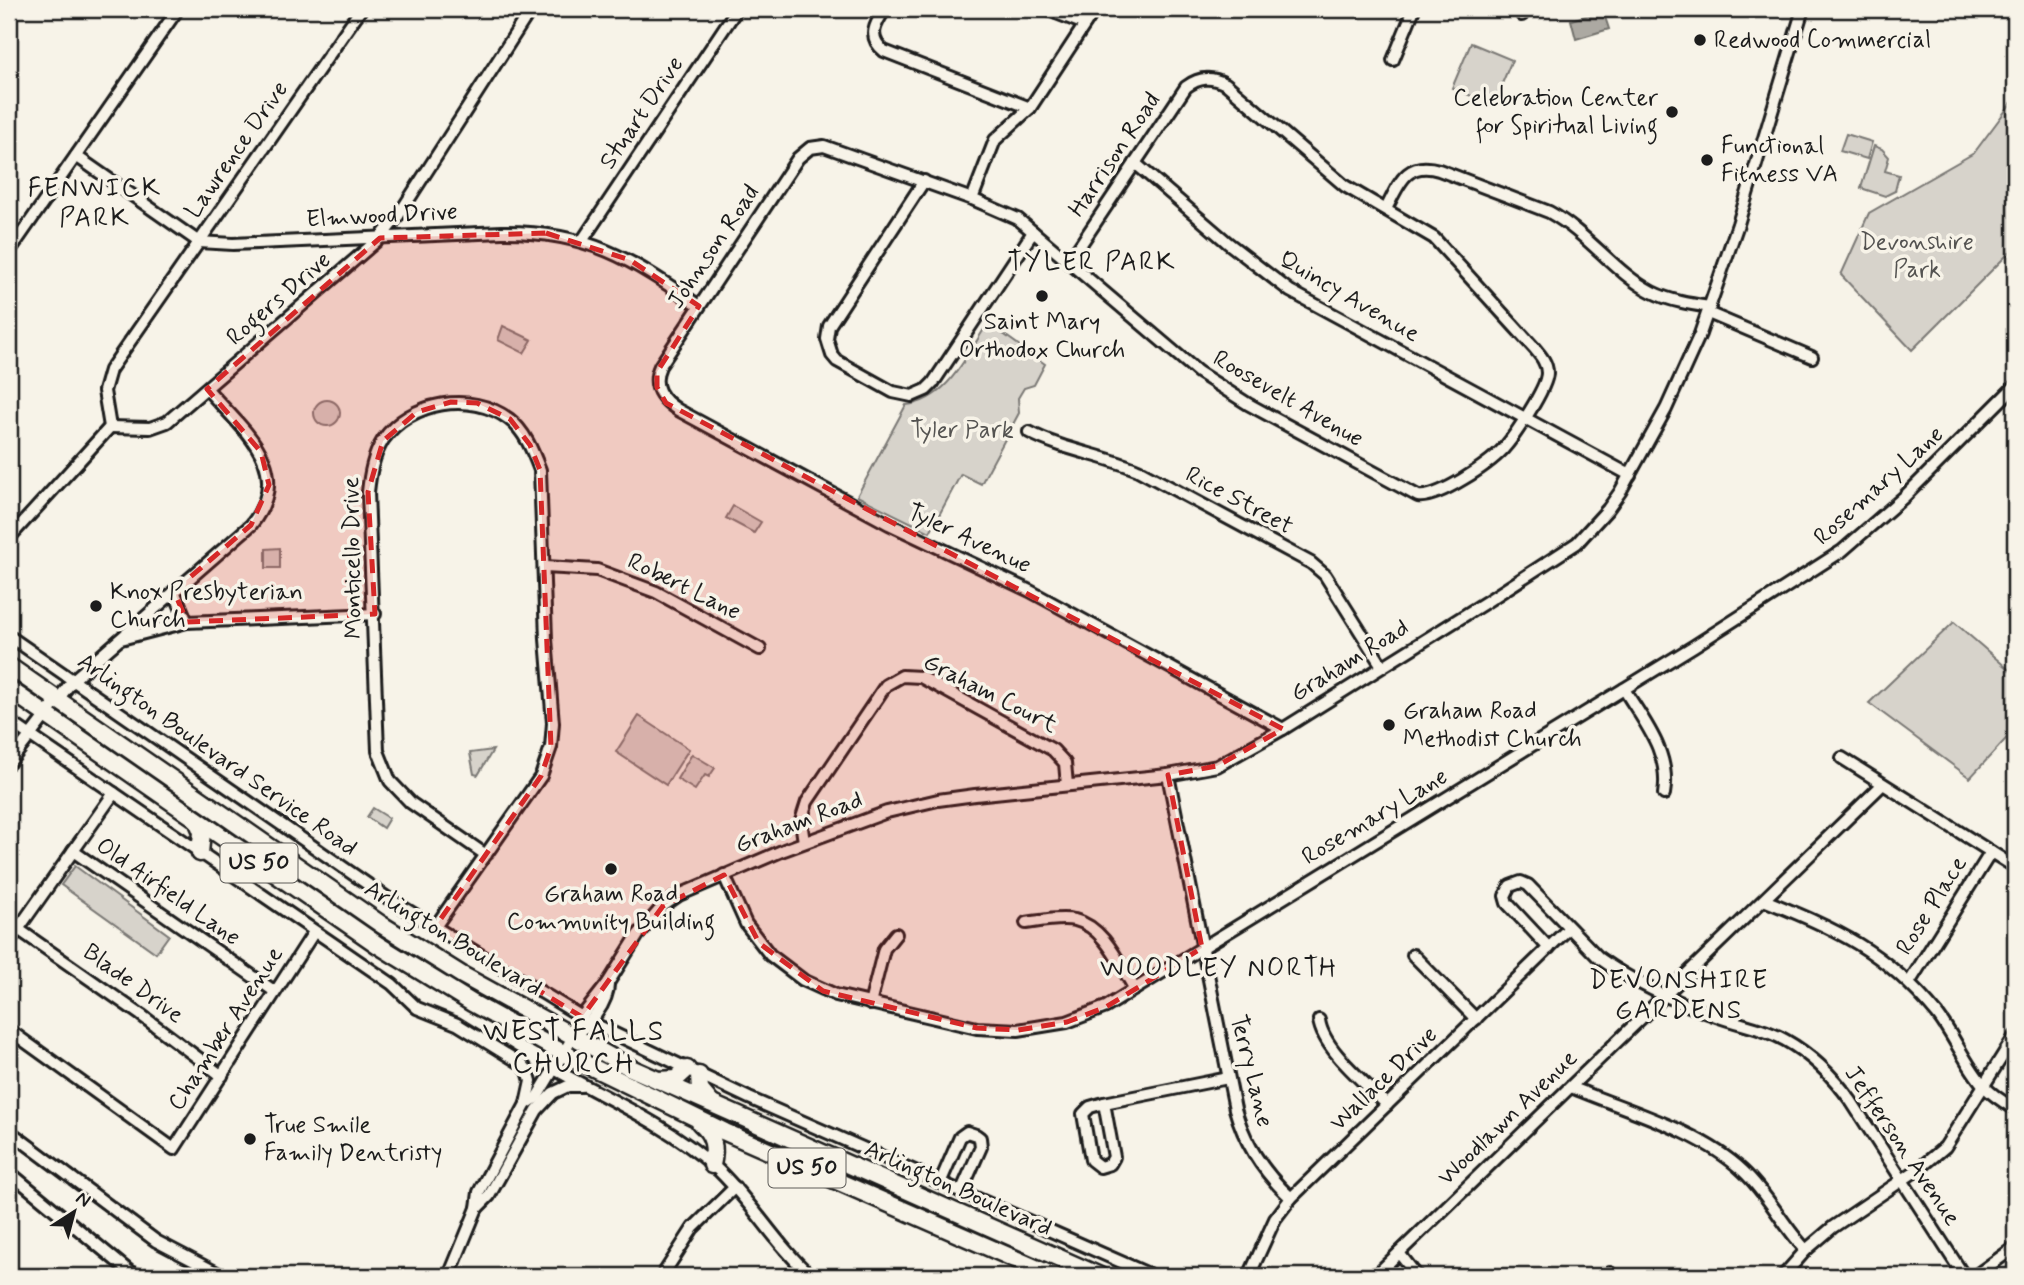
<svg xmlns="http://www.w3.org/2000/svg" width="2024" height="1285" viewBox="0 0 2024 1285" font-family="Mynerve,sans-serif">
<style>
.green{fill:#d7d3cb;stroke:#7a7874;stroke-width:2}
.water{fill:#aca9a2;stroke:#72716c;stroke-width:2}
.lines{fill:none;stroke-linecap:round;stroke-linejoin:round}
.minor-casing{stroke:#1c1c1c;stroke-width:16}
.highway-casing{stroke:#1c1c1c;stroke-width:21}
.minor{stroke:#f7f3e8;stroke-width:10}
.highway{stroke:#f7f3e8;stroke-width:16}
.marked{fill:#d62828;fill-opacity:0.2;stroke:#d62828;stroke-width:5;stroke-dasharray:14 9;stroke-linejoin:round}
.poi-dot{fill:#1c1c1c;stroke:#f7f3e8;stroke-width:2.5}
.labels{text-anchor:middle;dominant-baseline:central;stroke-width:7;stroke-linejoin:round;paint-order:stroke}
.shield{fill:#f7f3e8;stroke:#5e5c59;stroke-width:2}
.shield-label{font-size:23px;font-weight:bold;fill:#1c1c1c}
.poi-label{font-size:24px;fill:#1c1c1c;stroke:#f7f3e8;text-anchor:start}
.street-label{font-size:24px;fill:#1c1c1c;stroke:#f7f3e8}
.park-label{font-size:24px;fill:#545351;stroke:#f7f3e8}
.neighbourhood-label{font-size:26px;letter-spacing:2px;fill:#1c1c1c;stroke:#f7f3e8}
.quarter-label{font-size:28px;letter-spacing:2px;fill:#1c1c1c;stroke:#f7f3e8}
</style>
<rect width="100%" height="100%" fill="#f7f3e8"/>
<filter id="ink" filterUnits="userSpaceOnUse"><feTurbulence type="fractalNoise" baseFrequency=".0143" numOctaves="2"/><feDisplacementMap in="SourceGraphic" scale="14" xChannelSelector="R" yChannelSelector="G"/><feConvolveMatrix kernelMatrix="1 2 1 2 8 2 1 2 1" color-interpolation-filters="sRGB"/></filter>
<g filter="url(#ink)">
<!-- green -->
<g class="green">
<polygon points="1471,43 1512,60 1493,105 1452,88"/>
<polygon points="2015,98 2015,247 1912,350 1841,275 1869,213 1974,153"/>
<polygon points="1846,134 1872,142 1867,159 1840,151"/>
<polygon points="1874,146 1882,149 1889,157 1885,171 1899,175 1895,191 1885,196 1861,188"/>
<path d="M988 323 1045 364 1034 385 1024 388 1018 398 1019 413 981 484 961 474 930 532 857 496 906 405C948 401 967 354 988 323Z"/>
<polygon points="503,326 532,340 524,353 498,340"/>
<circle cx="327" cy="413" r="13"/>
<polygon points="733,506 761,522 754,533 726,518"/>
<polygon points="280,548 280,568 266,568 266,549"/>
<polygon points="1954,622 2015,675 2015,729 1970,778 1869,703"/>
<polygon points="639,716 689,749 666,785 616,752"/>
<polygon points="493,750 478,775 474,774 470,753"/>
<polygon points="692,754 715,768 709,777 705,775 695,790 677,779"/>
<polygon points="373,808 389,818 383,828 367,817"/>
<polygon points="75,866 169,935 156,953 61,885"/>
</g>
<!-- water -->
<polygon class="water" points="1603,11 1609,29 1576,39 1571,20"/>
<g class="lines">
<defs>
<g id="minor">
<path d="M885 9C875 24 867 37 884 51L1030 108"/>
<polyline points="1046,9 1085,24"/>
<polyline points="1522,15 1525,9"/>
<polyline points="1393,60 1414,9"/>
<path d="M76 156 199 242 233 244 502 232C587 231 632 259 699 306"/>
<polyline points="1135,163 1228,243 1290,291 1630,475"/>
<polyline points="924,181 829,326 827,339 832,355 837,361 893,392 912,396 926,390 933,383 1033,232"/>
<polyline points="972,199 995,140 1030,108 1095,9"/>
<path d="M1386 209C1399 184 1406 160 1439 170L1549 212C1589 234 1615 273 1652 292 1670 301 1690 304 1710 307"/>
<polyline points="582,241 737,9"/>
<polyline points="9,252 178,9"/>
<path d="M1069 262 1186 87C1199 77 1211 76 1226 84L1345 186 1434 238 1535 349C1541 356 1547 363 1547 373 1547 388 1514 437 1503 449 1489 464 1438 499 1418 496L1248 404 1198 372 1018 219 972 199 824 146 810 148 798 158 660 366C651 386 661 399 678 410L889 524 1030 591 1283 729"/>
<polyline points="1708,313 1812,357"/>
<polyline points="110,427 150,428 167,422 380,238 398,216 531,9"/>
<polyline points="110,427 104,391 110,370 361,9"/>
<path d="M1029 432C1063 450 1103 455 1138 470L1311 563 1325 575 1382 666"/>
<polyline points="9,538 110,427"/>
<polyline points="545,567 597,570 656,592 760,649"/>
<polyline points="174,591 187,622"/>
<polyline points="9,636 386,897 582,1017"/>
<polyline points="121,639 187,622 375,614"/>
<path d="M1624 689C1644 722 1671 753 1664 794"/>
<polyline points="9,721 392,984 417,1008 457,1024 522,1064 528,1071 531,1081 526,1104"/>
<polyline points="1842,758 2015,867"/>
<path d="M9 763 73 680 251 525C296 469 243 430 207 389"/>
<path d="M1168 775 1235 1109C1245 1145 1264 1173 1291 1198"/>
<polyline points="804,842 801,821 807,802 886,685 902,676 921,677 1053,750 1065,763 1067,785"/>
<polyline points="73,851 274,991"/>
<polyline points="724,875 746,924 770,955 803,980 836,995 977,1028 1018,1030 1067,1022 1106,1007 1135,989 1694,646 1842,551 1904,497 2015,386"/>
<path d="M1764 900C1838 930 1884 950 1937 1014 1955 1037 1966 1066 1985 1087 1993 1096 2005 1103 2015 1109"/>
<path d="M1026 923C1041 921 1060 917 1075 920 1105 927 1120 966 1135 989"/>
<path d="M435 927 541 776 551 747 553 723 546 639 540 470C533 452 525 431 509 419 471 391 410 401 383 440 373 456 370 474 368 492L378 751 390 781 411 803 486 855"/>
<polyline points="18,929 141,1015 222,1076"/>
<polyline points="9,942 114,793"/>
<path d="M1549 948 1507 903 1505 896 1510 886 1521 882 1528 885 1599 958C1634 983 1678 1003 1719 1017 1741 1025 1764 1028 1785 1040 1812 1055 1833 1076 1851 1101L1964 1276"/>
<polyline points="1413,955 1476,1019"/>
<polyline points="1909,983 1991,852"/>
<polyline points="870,1004 884,949 896,934"/>
<path d="M1319 1020C1323 1050 1366 1083 1387 1105"/>
<polyline points="590,1022 749,1098 1153,1276"/>
<polyline points="9,1030 174,1149 314,932"/>
<path d="M573 1037C589 1026 609 1002 608 983"/>
<path d="M554 1069C608 1099 668 1125 715 1167 751 1200 775 1244 811 1276"/>
<path d="M1571 1087C1625 1110 1700 1130 1743 1171 1768 1194 1783 1226 1806 1250"/>
<polygon points="1104,1103 1114,1157 1110,1164 1100,1167 1091,1160 1083,1114 1090,1107"/>
<polyline points="1104,1103 1228,1078"/>
<polyline points="9,1131 156,1241 223,1276"/>
<polyline points="9,1172 130,1272 142,1276"/>
<polyline points="940,1183 960,1137 967,1132 976,1135 980,1138 981,1147 961,1192"/>
<polyline points="477,1208 489,1196 537,1110 553,1093 568,1086 582,1086"/>
<polyline points="1399,1253 1417,1276"/>
<polyline points="449,1276 477,1208 479,1192 526,1104 537,1097 573,1037 579,1020 608,983 638,935 663,906 679,895 784,850 887,812 938,800 975,795 1168,775 1217,766 1283,729 1486,602 1577,543 1608,509 1620,492 1666,409 1700,334 1738,224 1803,9"/>
<polyline points="662,1276 693,1228 735,1187"/>
<polyline points="1249,1276 1275,1219 1291,1198 1569,928"/>
<polyline points="1375,1276 1882,785"/>
<polyline points="1605,1276 1610,1273"/>
<polyline points="1783,1276 1806,1250 1833,1227 1920,1168 1945,1147 2015,1036"/>
<polyline points="1975,1276 2015,1247"/>
</g>
<g id="highway">
<polyline points="9,666 382,925 462,975 631,1068 1100,1276"/>
<polyline points="9,689 378,945 472,1003 563,1053 725,1132 1054,1276"/>
<polyline points="197,820 202,832 200,853"/>
<polyline points="699,1075 700,1090 711,1103"/>
<polyline points="658,1080 676,1079 687,1069"/>
<path d="M700 1123C714 1135 716 1148 712 1165"/>
</g>
</defs>
<!-- minor casing -->
<use href="#minor" class="minor-casing"/>
<!-- highway casing -->
<use href="#highway" class="highway-casing"/>
<!-- minor -->
<use href="#minor" class="minor"/>
<!-- highway -->
<use href="#highway" class="highway"/>
</g>
</g>
<!-- marked area -->
<path class="marked" d="M546 233 630 260 699 306 657 372V387L666 403 1283 729 1217 766 1168 775 1202 948 1106 1007 1067 1022 1018 1030 977 1028 823 991 759 943 724 875 663 906 582 1017 435 927 541 776 551 747 540 470 530 445 510 419 477 403 451 402 417 412 383 441 368 492 375 614 187 622 174 591 251 525 269 485 261 452 207 389 380 238Z"/>
<!-- markers -->
<g class="poi-dot">
<circle cx="1700" cy="40" r="7"/>
<circle cx="1672" cy="112" r="7"/>
<circle cx="1707" cy="160" r="7"/>
<circle cx="1042" cy="296" r="7"/>
<circle cx="96" cy="606" r="7"/>
<circle cx="1389" cy="725" r="7"/>
<circle cx="611" cy="869" r="7"/>
<circle cx="250" cy="1139" r="7"/>
</g>
<g class="labels">
<!-- shield labels -->
<g class="shield">
<rect x="220.5" y="843.5" width="77" height="39" rx="5"/>
<rect x="768.5" y="1148.5" width="77" height="39" rx="5"/>
</g>
<g class="shield-label">
<text x="259" y="863">US 50</text>
<text x="807" y="1168">US 50</text>
</g>
<!-- poi labels -->
<g class="poi-label">
<text x="1714" y="40">Redwood Commercial</text>
<text x="1658" y="98" text-anchor="end">Celebration Center<tspan x="1658" dy="28">for Spiritual Living</tspan></text>
<text x="1721" y="146">Functional<tspan x="1721" dy="28">Fitness VA</tspan></text>
<text x="1042" y="322" text-anchor="middle">Saint Mary<tspan x="1042" dy="28">Orthodox Church</tspan></text>
<text x="110" y="592">Knox Presbyterian<tspan x="110" dy="28">Church</tspan></text>
<text x="1403" y="711">Graham Road<tspan x="1403" dy="28">Methodist Church</tspan></text>
<text x="611" y="894" text-anchor="middle">Graham Road<tspan x="611" dy="28">Community Building</tspan></text>
<text x="264" y="1125">True Smile<tspan x="264" dy="28">Family Dentristy</tspan></text>
</g>
<!-- street labels -->
<g class="street-label">
<text transform="translate(642 113) rotate(-56)">Stuart Drive</text>
<text transform="translate(237 150) rotate(-55)">Lawrence Drive</text>
<text transform="translate(1115 155) rotate(-56)">Harrison Road</text>
<text transform="translate(382 216) rotate(-3)">Elmwood Drive</text>
<text transform="translate(714 247) rotate(-56)">Johnson Road</text>
<text transform="translate(1349 297) rotate(30)">Quincy Avenue</text>
<text transform="translate(279 299) rotate(-41)">Rogers Drive</text>
<text transform="translate(1288 399) rotate(30)">Roosevelt Avenue</text>
<text transform="translate(1879 486) rotate(-42)">Rosemary Lane</text>
<text transform="translate(1239 501) rotate(28)">Rice Street</text>
<text transform="translate(969 539) rotate(25)">Tyler Avenue</text>
<text transform="translate(353 558) rotate(-91)">Monticello Drive</text>
<text transform="translate(684 587) rotate(26)">Robert Lane</text>
<text transform="translate(1350 661) rotate(-32)">Graham Road</text>
<text transform="translate(990 694) rotate(27)">Graham Court</text>
<text transform="translate(217 755) rotate(35)">Arlington Boulevard Service Road</text>
<text transform="translate(1375 817) rotate(-31)">Rosemary Lane</text>
<text transform="translate(799 823) rotate(-21)">Graham Road</text>
<text transform="translate(168 892) rotate(35)">Old Airfield Lane</text>
<text transform="translate(1932 906) rotate(-58)">Rose Place</text>
<text transform="translate(453 939) rotate(31)">Arlington Boulevard</text>
<text transform="translate(133 984) rotate(36)">Blade Drive</text>
<text transform="translate(226 1029) rotate(-57)">Chamber Avenue</text>
<text transform="translate(1251 1071) rotate(76)">Terry Lane</text>
<text transform="translate(1384 1079) rotate(-44)">Wallace Drive</text>
<text transform="translate(1508 1118) rotate(-44)">Woodlawn Avenue</text>
<text transform="translate(1902 1146) rotate(56)">Jefferson Avenue</text>
<text transform="translate(958 1189) rotate(24)">Arlington Boulevard</text>
</g>
<!-- park labels -->
<g class="park-label">
<text x="1917" y="242">Devonshire<tspan x="1917" dy="28">Park</tspan></text>
<text x="962" y="430">Tyler Park</text>
</g>
<!-- neighbourhood labels -->
<g class="neighbourhood-label">
<text x="95" y="189">FENWICK<tspan x="95" dy="30">PARK</tspan></text>
<text x="1092" y="263">TYLER PARK</text>
<text x="1219" y="969">WOODLEY NORTH</text>
<text x="1679" y="981">DEVONSHIRE<tspan x="1679" dy="30">GARDENS</tspan></text>
</g>
<!-- quarter labels -->
<g class="quarter-label">
<text x="574" y="1032">WEST FALLS<tspan x="574" dy="32">CHURCH</tspan></text>
</g>
</g>
<!-- margin -->
<rect width="2024" height="1285" fill="none" stroke="#f7f3e8" stroke-width="35"/>
<rect x="18" y="18" width="1989" height="1250" fill="none" stroke="#1c1c1c" stroke-width="2.5" filter="url(#ink)"/>
<!-- north arrow -->
<g transform="translate(74 1212) rotate(36)" stroke="#f7f3e8" stroke-width="5" paint-order="stroke">
<path d="M0-5L12 26L0 18L-12 26Z" fill="#1c1c1c"/>
<text y="-10" font-size="19" font-weight="bold" text-anchor="middle" fill="#1c1c1c">N</text>
</g>
</svg>
